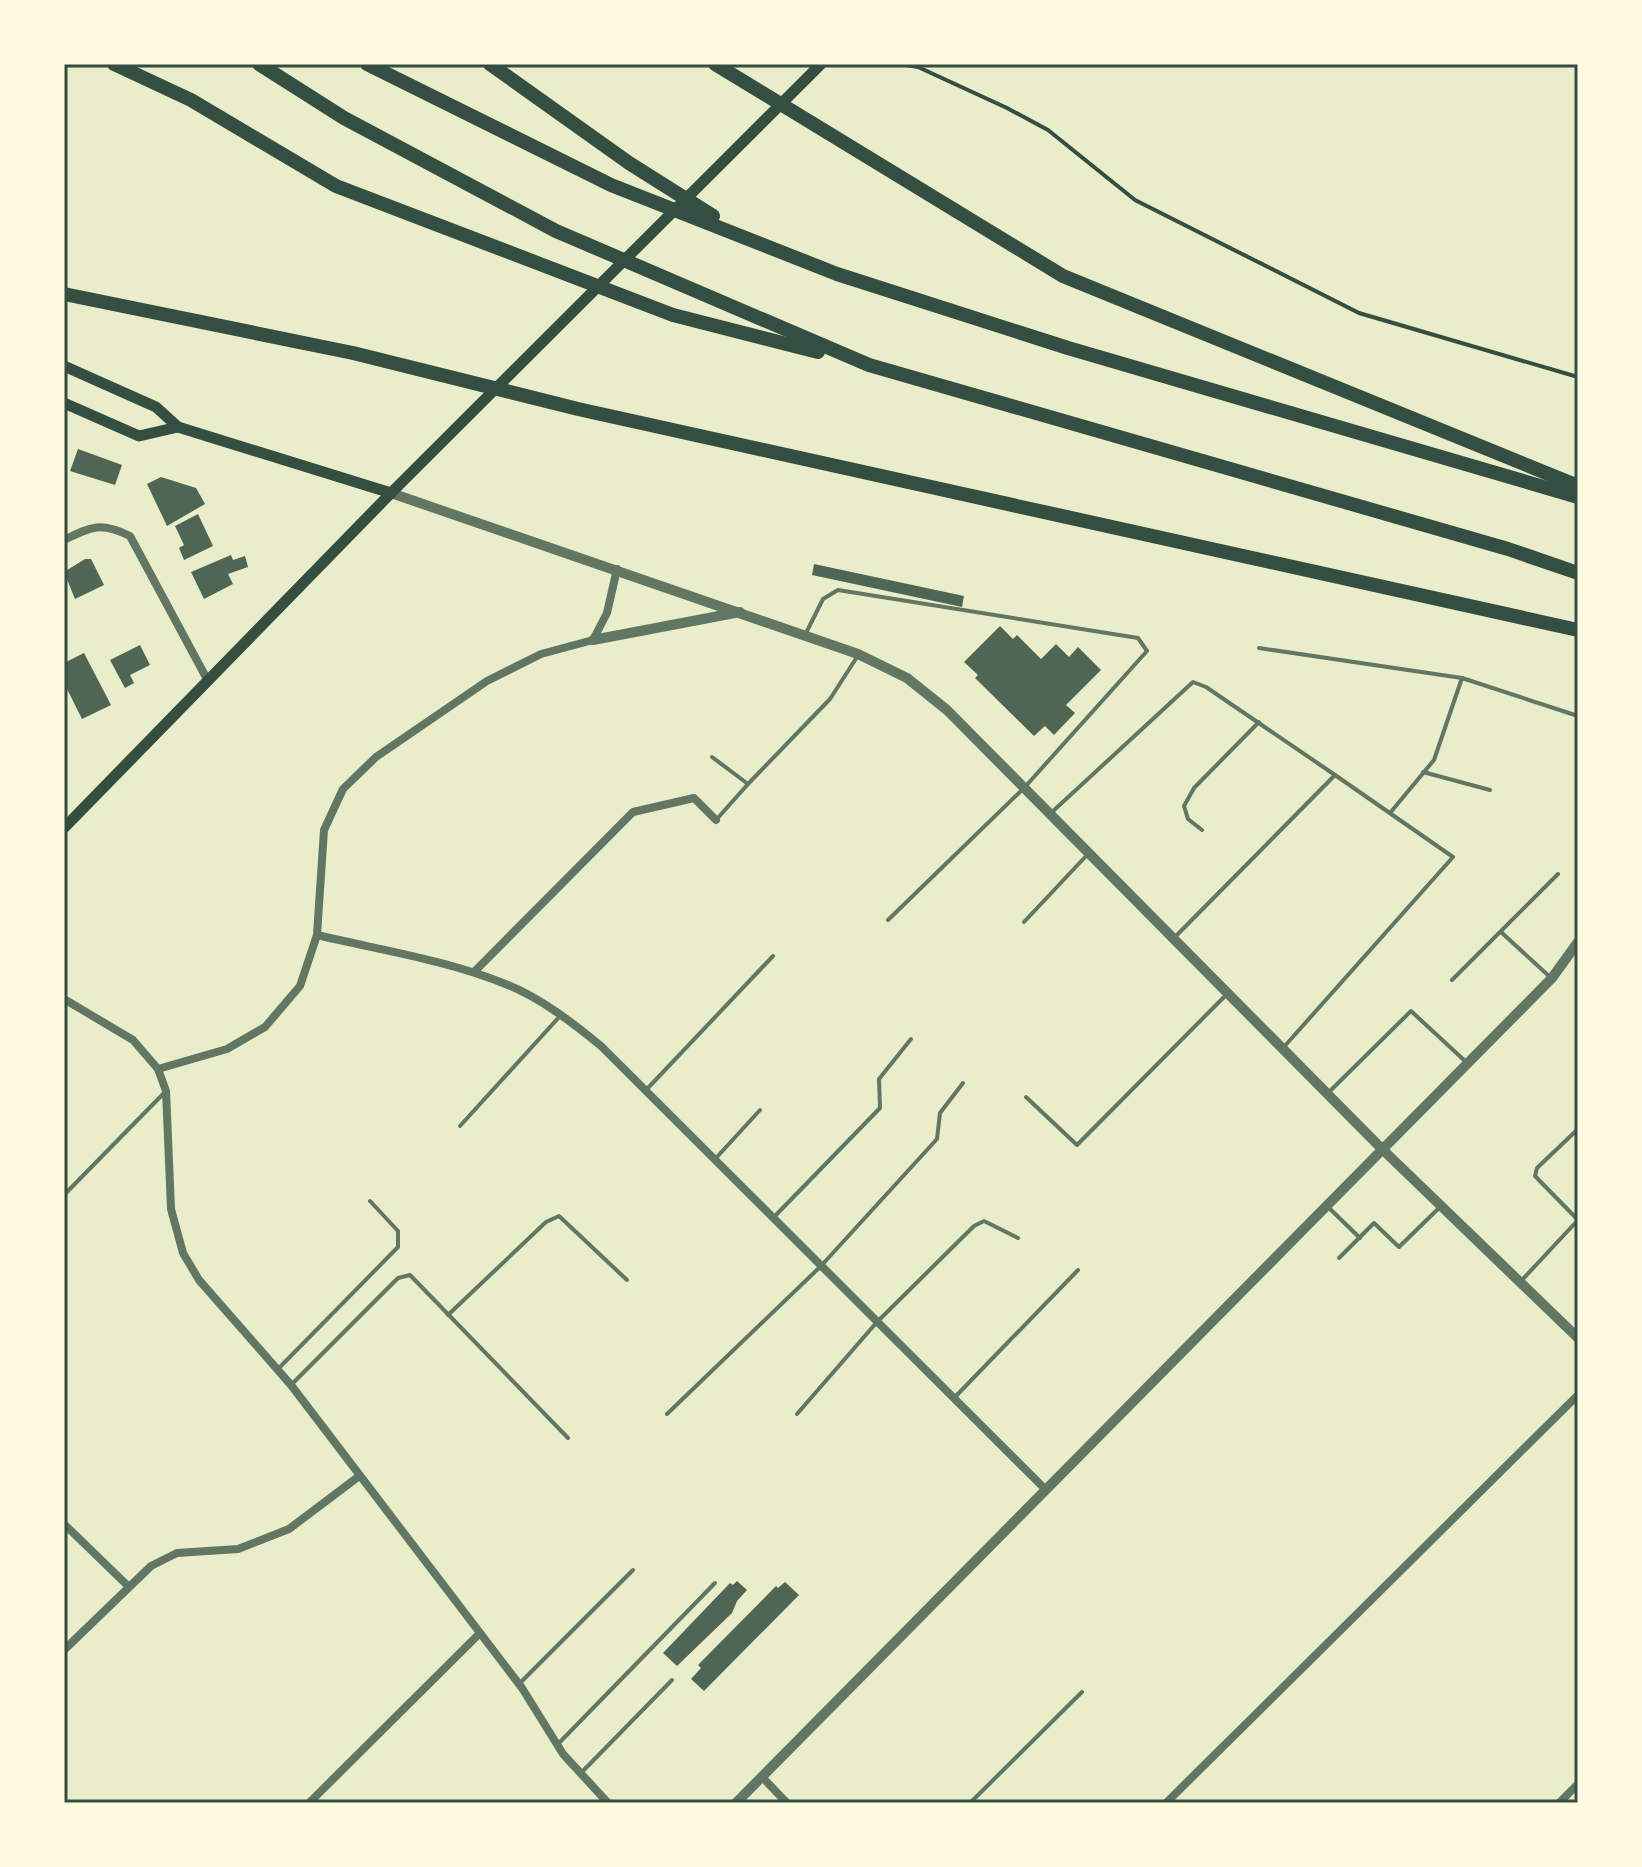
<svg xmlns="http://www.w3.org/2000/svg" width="1642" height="1867" viewBox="0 0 1642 1867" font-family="'Titillium Web',sans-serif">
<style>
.building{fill:#4f6655}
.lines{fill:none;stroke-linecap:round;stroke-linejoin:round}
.path{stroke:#344e41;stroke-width:4}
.service{stroke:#617663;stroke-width:4}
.minor{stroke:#617663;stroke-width:8}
.tertiary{stroke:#617663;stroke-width:10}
.secondary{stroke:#344e41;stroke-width:11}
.motorway{stroke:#344e41;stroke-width:14}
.neatline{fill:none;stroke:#344e41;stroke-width:3}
</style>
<rect width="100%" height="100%" fill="#e9edc9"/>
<!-- building -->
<g class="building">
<polygon points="78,449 122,465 115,485 70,471"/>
<polygon points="161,477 196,488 205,504 167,526 147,484"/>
<polygon points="198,514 213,546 184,560 179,548 184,545 175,526"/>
<polygon points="231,555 233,560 245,556 248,567 228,574 233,584 204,599 191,572"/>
<polygon points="85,559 91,559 104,585 75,599 64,572"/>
<polygon points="814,564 964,596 962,607 812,575"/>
<polygon points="1000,626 1013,639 1017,635 1041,659 1056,644 1069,657 1078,647 1101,670 1066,705 1075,713 1054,735 1045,726 1034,736 975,678 978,675 964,662"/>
<polygon points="140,645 150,665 130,675 134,683 125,688 110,660"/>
<polygon points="84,653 111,705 82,719 64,683 64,663"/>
<polygon points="737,1581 747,1590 737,1601 732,1613 677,1666 663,1653 730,1583 733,1585"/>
<polygon points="785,1582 799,1595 704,1691 691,1679 701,1668 698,1665 776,1586 778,1588"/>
</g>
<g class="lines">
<!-- path -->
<polyline class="path" points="900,64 918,67 1007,108 1048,130 1135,200 1359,313 1578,377"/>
<!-- service -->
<g class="service">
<polyline points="805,635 823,599 838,590 1138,638 1147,651 1024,788 888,920"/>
<polyline points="1259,648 1462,678 1578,716"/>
<polyline points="712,757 748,784 830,699 857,657"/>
<polyline points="1423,772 1490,790"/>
<polyline points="1052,812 1193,682 1206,687 1335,775"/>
<polyline points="1390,813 1434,760 1462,678"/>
<polyline points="716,820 748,784"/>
<polyline points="1202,830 1188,819 1184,806 1194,788 1259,722"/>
<polyline points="1024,922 1087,855"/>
<polyline points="1501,932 1550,977"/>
<polyline points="1175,937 1335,775 1453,857 1283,1048"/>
<polyline points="1452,980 1558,874"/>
<polyline points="647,1089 773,956"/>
<polyline points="1327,1094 1411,1011 1465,1061"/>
<polyline points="1026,1097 1077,1145 1226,995"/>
<polyline points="460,1126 561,1015"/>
<polyline points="1578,1129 1537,1168 1535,1176 1578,1220"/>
<polyline points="716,1158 760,1110"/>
<polyline points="64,1195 164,1093"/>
<polyline points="1327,1206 1360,1238"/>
<polyline points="775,1216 880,1108 879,1079 911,1039"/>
<polyline points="1339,1258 1374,1223 1399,1247 1439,1208"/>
<polyline points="1522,1280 1578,1220"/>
<polyline points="448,1315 546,1222 559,1216 627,1280"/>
<polyline points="279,1368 398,1247 398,1231 370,1201"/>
<polyline points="292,1384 398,1278 410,1275 568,1438"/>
<polyline points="955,1397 1078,1270"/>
<polyline points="667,1414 821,1266 937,1139 940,1113 963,1083"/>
<polyline points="797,1414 877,1322 974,1226 984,1221 1018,1238"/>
<polyline points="519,1684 633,1570"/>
<polyline points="559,1743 715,1583"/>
<polyline points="581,1773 672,1680"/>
<polyline points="970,1803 1082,1692"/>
</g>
<!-- minor -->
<g class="minor">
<path d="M64 540C92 526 101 522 130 536L208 681"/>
<path d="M317 935C380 950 448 960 508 985 542 999 573 1023 601 1046L1044 1488"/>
<polyline points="474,972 633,812 694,798 716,820"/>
<polyline points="64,999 133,1040 158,1069 166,1091 171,1209 183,1253 199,1280 291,1385 522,1688 563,1754 608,1803"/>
<polyline points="158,1069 227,1049 265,1027 300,986 317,935 324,830 343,789 376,757 487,681 541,654 593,640 607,613 617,569"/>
<polyline points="64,1524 128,1586"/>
<polyline points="64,1650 151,1566 177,1553 238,1549 289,1529 358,1477"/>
<polyline points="762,1777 787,1803"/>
<polyline points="309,1803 480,1633"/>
<polyline points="1166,1803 1578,1395"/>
<polyline points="1559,1803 1578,1784"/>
</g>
<!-- tertiary -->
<g class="tertiary">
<polyline points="391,493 858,654 907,678 947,710 1381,1148 1578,1338"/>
<polyline points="593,640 740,612"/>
<polyline points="736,1803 1552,978 1578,942"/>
</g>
<!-- secondary -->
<g class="secondary">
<polyline points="64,366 156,407 178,427 391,493"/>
<polyline points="64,403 139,436 178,427"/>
<polyline points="64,828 391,493 821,64"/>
</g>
<!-- motorway -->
<g class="motorway">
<polyline points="114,64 191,100 336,186 673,315 818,352"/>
<polyline points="259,64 344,118 556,231 869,365 1508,549 1578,573"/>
<polyline points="367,64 611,185 837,274 1068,348 1578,497"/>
<polyline points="490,64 629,163 713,216"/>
<polyline points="715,64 1063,276 1578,486"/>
<polyline points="64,294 353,353 578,409 1578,630"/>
</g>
</g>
<!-- border -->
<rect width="1642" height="1867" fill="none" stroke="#fefae0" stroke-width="132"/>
<rect x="66" y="66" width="1510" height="1735" class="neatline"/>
</svg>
